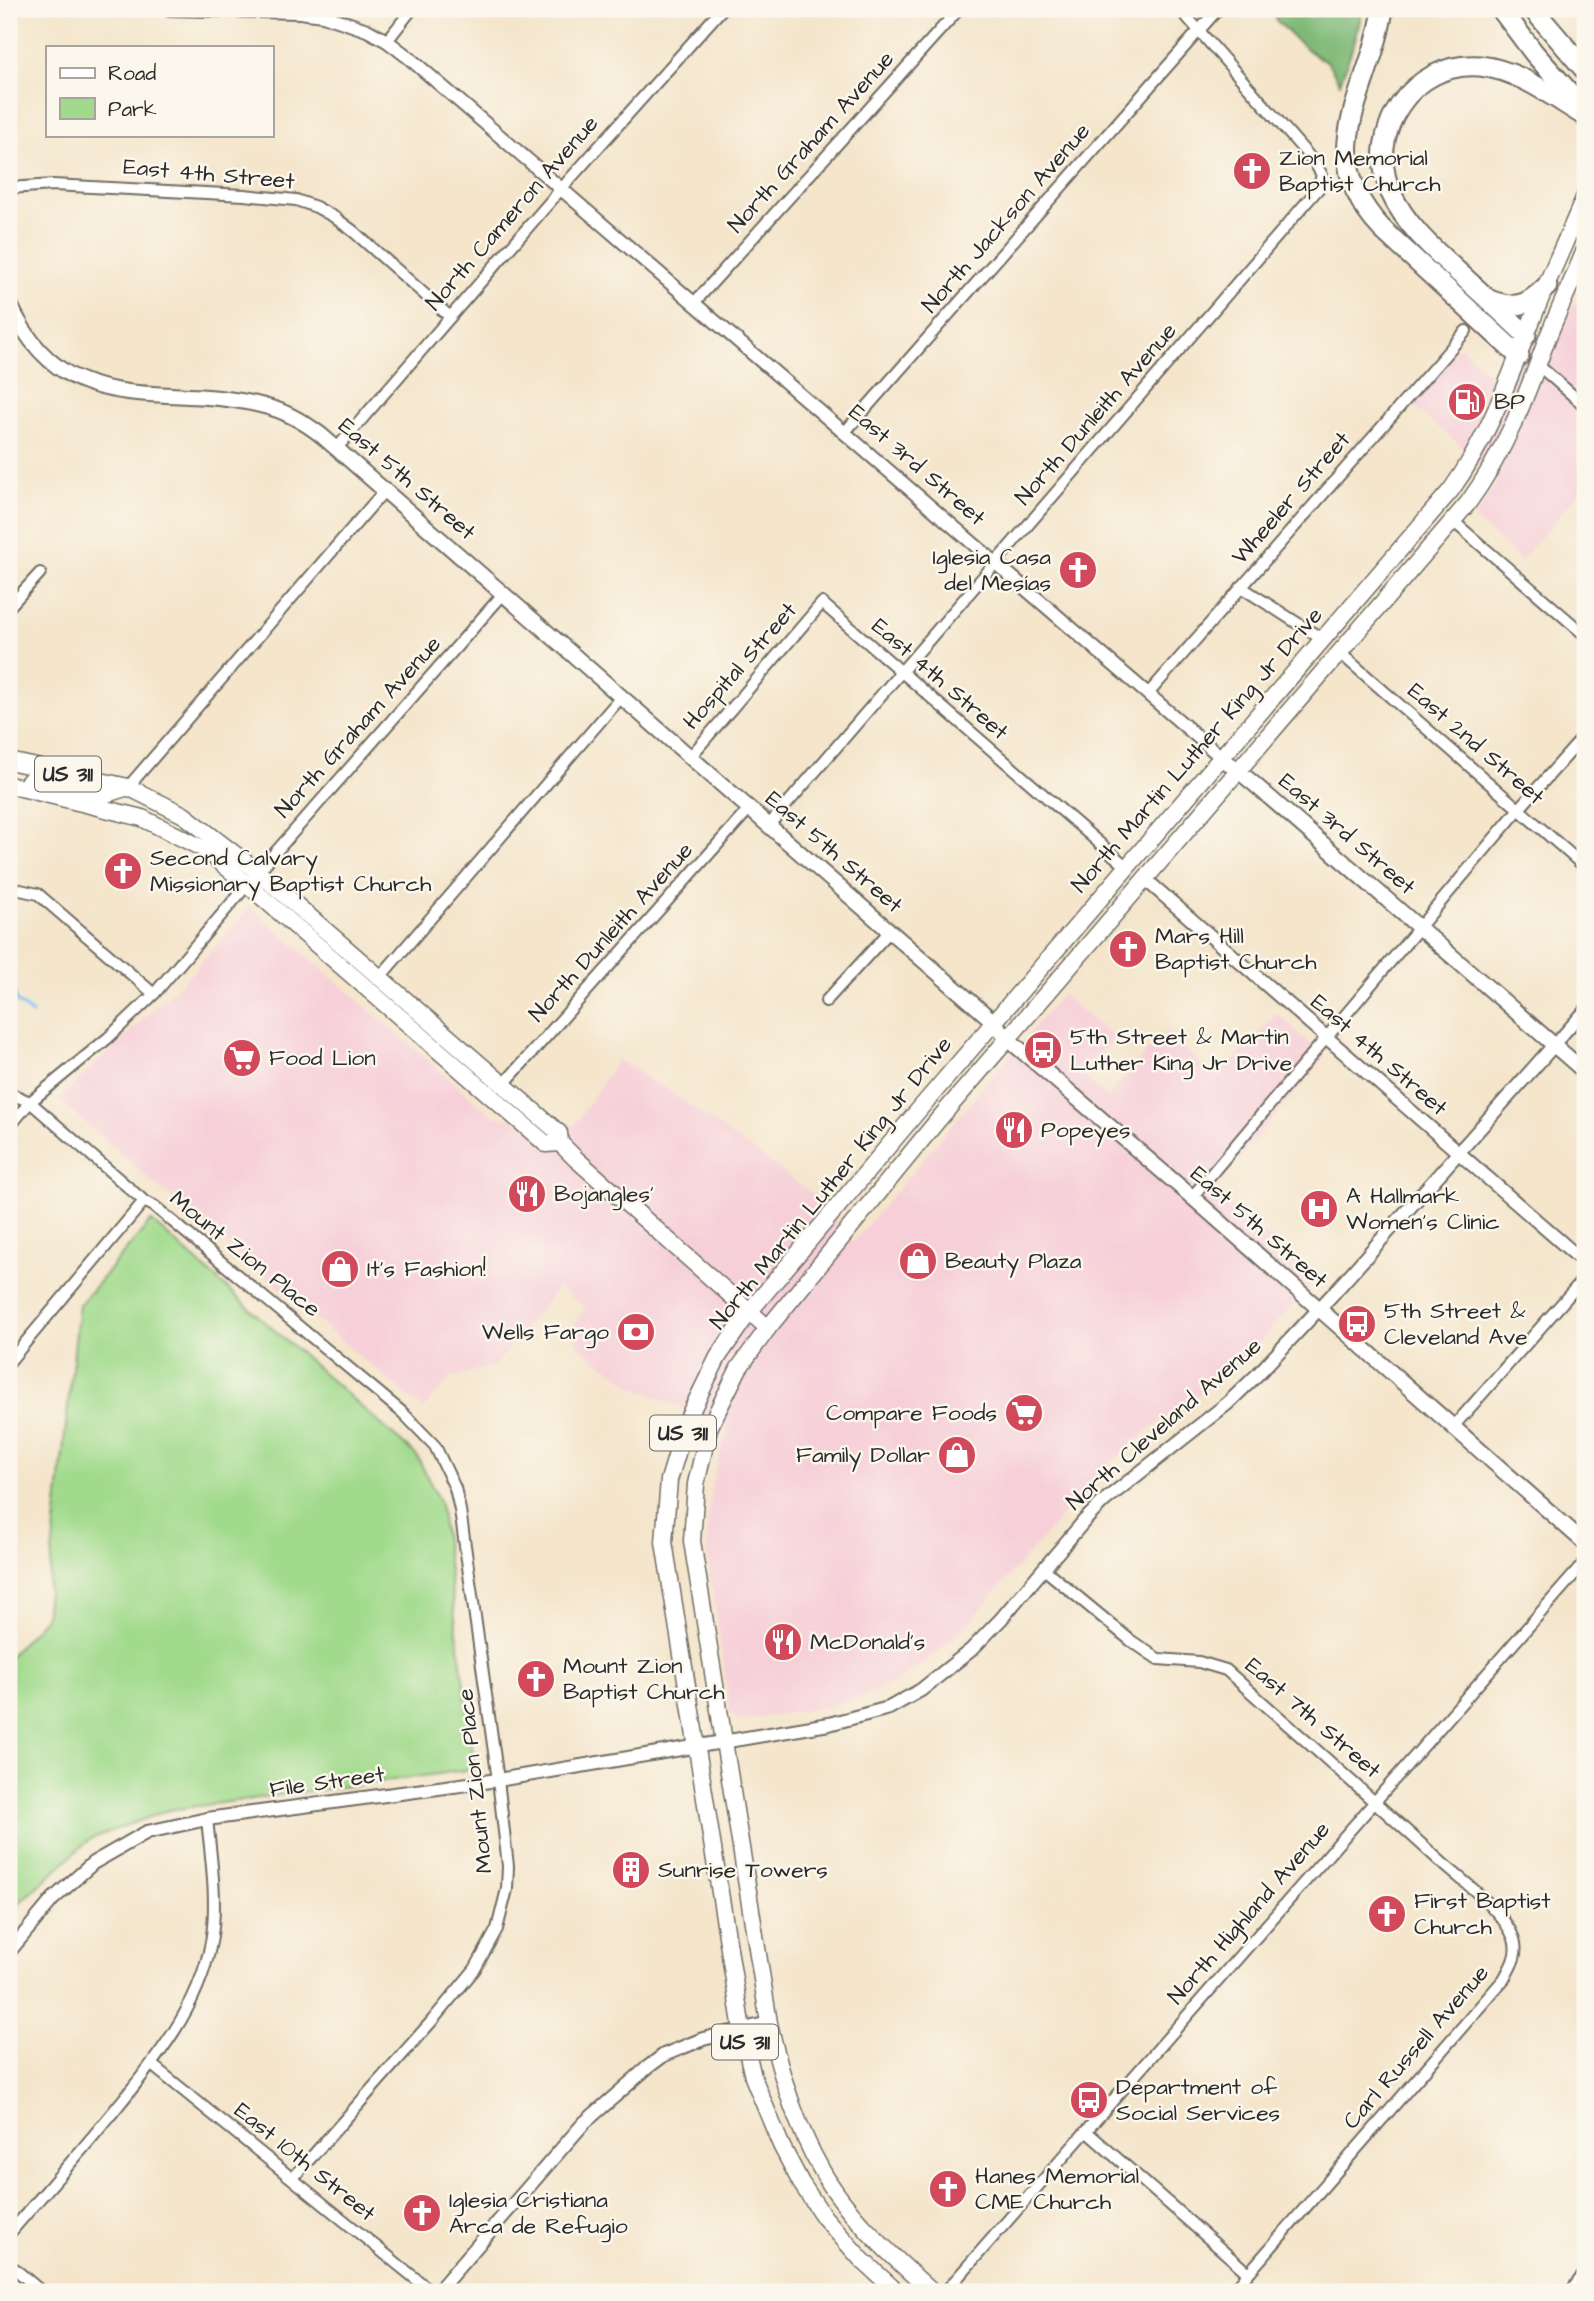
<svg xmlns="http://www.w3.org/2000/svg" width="1594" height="2301" viewBox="0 0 1594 2301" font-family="'Architects Daughter',sans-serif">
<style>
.built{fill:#f6cfd8}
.green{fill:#a1da8c;stroke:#66825c;stroke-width:2}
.forest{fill:#80ba78;stroke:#567252;stroke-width:2}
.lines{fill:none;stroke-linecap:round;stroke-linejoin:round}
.stream{stroke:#75bbec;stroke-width:3.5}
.minor-casing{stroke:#716c63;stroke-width:14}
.tertiary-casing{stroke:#716c63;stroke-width:16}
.secondary-casing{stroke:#716c63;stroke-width:18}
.primary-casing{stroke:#716c63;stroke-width:19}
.motorway-casing{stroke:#716c63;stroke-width:23}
.minor{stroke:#fff;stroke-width:10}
.tertiary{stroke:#fff;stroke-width:12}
.secondary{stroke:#fff;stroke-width:14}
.primary{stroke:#fff;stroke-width:16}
.motorway{stroke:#fff;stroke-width:19}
.labels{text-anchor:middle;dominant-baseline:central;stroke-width:5;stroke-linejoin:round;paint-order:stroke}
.shield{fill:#fbf7ec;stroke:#696865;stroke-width:2}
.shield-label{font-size:21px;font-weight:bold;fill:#2b2b2b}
.street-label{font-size:23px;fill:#2b2b2b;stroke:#fbf7ec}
.poi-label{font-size:23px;fill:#2b2b2b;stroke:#fbf7ec;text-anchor:start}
</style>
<rect width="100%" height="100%" fill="#fbf7ec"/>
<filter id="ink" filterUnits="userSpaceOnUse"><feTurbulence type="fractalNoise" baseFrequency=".0143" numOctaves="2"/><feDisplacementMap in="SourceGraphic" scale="14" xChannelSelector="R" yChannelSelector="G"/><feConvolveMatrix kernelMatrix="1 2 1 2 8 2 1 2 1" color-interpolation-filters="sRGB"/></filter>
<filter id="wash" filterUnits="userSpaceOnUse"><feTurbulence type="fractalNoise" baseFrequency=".00686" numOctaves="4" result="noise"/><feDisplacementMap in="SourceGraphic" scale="28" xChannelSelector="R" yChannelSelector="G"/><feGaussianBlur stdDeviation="1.57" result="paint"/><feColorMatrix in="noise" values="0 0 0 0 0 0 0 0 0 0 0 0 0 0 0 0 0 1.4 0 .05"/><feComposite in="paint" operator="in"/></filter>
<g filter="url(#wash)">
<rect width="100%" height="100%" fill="#f4e5cb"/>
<!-- built -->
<g class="built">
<polygon points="1582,297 1585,298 1585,485 1521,561 1474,519 1497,481 1463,448 1411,404 1460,346 1492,377"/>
<polygon points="250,907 493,1116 574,1126 617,1060 671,1092 821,1200 853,1242 1062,994 1115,1038 1082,1075 1107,1097 1165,1032 1217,1077 1277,1013 1325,1057 1213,1189 1316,1279 1245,1358 1188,1403 1155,1425 1097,1475 971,1621 938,1652 899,1680 866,1695 828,1707 739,1721 730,1712 707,1552 707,1524 713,1478 728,1428 634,1387 579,1347 572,1328 585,1307 558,1287 495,1366 452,1377 423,1409 150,1180 59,1099 192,973"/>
</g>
<!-- green -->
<polygon class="green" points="151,1221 417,1456 440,1503 475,1769 168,1810 90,1839 9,1912 9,1657 45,1618 79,1305"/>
<!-- forest -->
<polygon class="forest" points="1272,9 1363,9 1354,43 1340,83 1327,61 1317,57 1295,39 1276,20"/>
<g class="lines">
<!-- stream -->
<polyline class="stream" points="9,987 15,995 16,1001 32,1014"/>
</g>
</g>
<g filter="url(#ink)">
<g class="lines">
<defs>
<g id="minor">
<polyline points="387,41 412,9"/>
<polyline points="9,188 53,185 244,195 296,200 316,207 334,217 353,231 449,316"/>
<polyline points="694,303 959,9"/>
<polyline points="1538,365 1585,406"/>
<polyline points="844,433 1218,9"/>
<polyline points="337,448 561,189 722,9"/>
<polyline points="1453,521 1585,635"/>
<polyline points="1241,587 1322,639"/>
<polyline points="9,607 40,573"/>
<polyline points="1339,652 1585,867"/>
<polyline points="1148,694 1466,331"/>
<polyline points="691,756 822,603 1127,867"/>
<polyline points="128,787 385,490"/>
<polyline points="769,825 1318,189 1322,175 1315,163 1180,9"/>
<polyline points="11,888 38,894 154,994"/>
<polyline points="380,977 622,696"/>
<polyline points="826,1001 890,931"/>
<polyline points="1554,1045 1585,1010"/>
<polyline points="503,1085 750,808"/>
<polyline points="9,1093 30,1102 144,1201 154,1206 403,1413 435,1446 455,1488 460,1510 498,1780 508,1866 507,1889 497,1929 475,1969 431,2022 293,2178"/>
<polyline points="9,1127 30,1102 108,1038 154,994 258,872 504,593"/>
<polyline points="1192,1197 1519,809 1585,735"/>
<polyline points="9,1362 144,1201"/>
<polyline points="1453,1427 1585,1277"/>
<path d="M1044 1569 1130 1640 1158 1659 1199 1662 1226 1670C1298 1734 1370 1797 1441 1862 1463 1881 1504 1911 1514 1939 1519 1954 1511 1966 1504 1979L1232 2292"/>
<polyline points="152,2065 432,2292"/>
<polyline points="1086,2131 1248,2273"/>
<path d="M9 2234C44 2193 80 2153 113 2112 155 2061 199 2008 211 1942 218 1902 211 1859 207 1819"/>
<polyline points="9,2264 42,2292"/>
<polyline points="945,2292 1585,1562"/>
</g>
<g id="tertiary">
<polyline points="168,9 300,12 323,15 367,30 387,41 408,57 1221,757"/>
<polyline points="1145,879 1585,1263"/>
<polyline points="9,1952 53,1899 93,1863 147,1832 207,1819 498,1780 829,1724 889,1708 921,1690 971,1650 1001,1619 1085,1520 1104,1501 1228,1403 1257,1375 1332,1295 1554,1045"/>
<polyline points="437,2292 584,2123 648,2067 664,2055 703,2039 769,2023"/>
</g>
<g id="secondary">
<path d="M9 302C64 427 163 379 264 406 286 411 304 422 321 435L994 1022 1008 1039 1192 1197 1585 1543"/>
<polyline points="1221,757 1253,783 1585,1072"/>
</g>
<g id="primary">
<polyline points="9,761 128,787 184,815 258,872 559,1133 560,1143 576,1159 768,1328"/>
<polyline points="9,785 142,818 204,849 247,884 546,1144 560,1143"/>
<polyline points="23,788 32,778 106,794 125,788"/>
<path d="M897 2292 861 2259 824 2217 801 2183 781 2145 753 2077 742 2030 664 1542 669 1480 687 1420 718 1357 749 1312 922 1106 1451 490C1489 437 1509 379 1532 320 1548 278 1568 237 1585 196"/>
<path d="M932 2292C892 2256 847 2216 821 2169 795 2124 780 2073 769 2023L692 1541 696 1484 709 1428 739 1368 768 1328 938 1120 1468 503C1505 452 1526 397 1547 339 1559 309 1573 280 1585 250"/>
</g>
<g id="motorway">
<path d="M1383 9C1371 92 1310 153 1382 229L1519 356"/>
<polyline points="1501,9 1534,53 1583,108"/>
<polyline points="1533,9 1585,70"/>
<path d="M1489 300C1516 310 1527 306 1547 286"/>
<path d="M1526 335C1503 313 1480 292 1456 270 1431 247 1406 225 1391 193 1364 133 1413 60 1480 66 1519 70 1553 97 1585 116"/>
<polyline points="1576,2292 1585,2280"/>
</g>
</defs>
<!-- minor casing -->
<use href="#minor" class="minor-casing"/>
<!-- tertiary casing -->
<use href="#tertiary" class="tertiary-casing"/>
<!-- secondary casing -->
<use href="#secondary" class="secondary-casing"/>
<!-- primary casing -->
<use href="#primary" class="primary-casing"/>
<!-- motorway casing -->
<use href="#motorway" class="motorway-casing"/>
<!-- minor -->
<use href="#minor" class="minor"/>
<!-- tertiary -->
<use href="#tertiary" class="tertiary"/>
<!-- secondary -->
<use href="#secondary" class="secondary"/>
<!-- primary -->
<use href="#primary" class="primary"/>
<!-- motorway -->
<use href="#motorway" class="motorway"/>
</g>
</g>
<!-- icons -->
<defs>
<symbol id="church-disc" viewBox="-11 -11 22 22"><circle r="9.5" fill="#d1495b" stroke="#fbf7ec"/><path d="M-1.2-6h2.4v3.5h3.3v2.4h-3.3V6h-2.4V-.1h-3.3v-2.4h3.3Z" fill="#fff"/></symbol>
<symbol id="fuel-disc" viewBox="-11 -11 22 22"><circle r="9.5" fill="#d1495b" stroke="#fbf7ec"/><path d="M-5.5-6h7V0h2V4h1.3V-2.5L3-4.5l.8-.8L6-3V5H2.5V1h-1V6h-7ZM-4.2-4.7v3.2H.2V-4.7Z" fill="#fff"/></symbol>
<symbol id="bus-disc" viewBox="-11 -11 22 22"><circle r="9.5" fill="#d1495b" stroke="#fbf7ec"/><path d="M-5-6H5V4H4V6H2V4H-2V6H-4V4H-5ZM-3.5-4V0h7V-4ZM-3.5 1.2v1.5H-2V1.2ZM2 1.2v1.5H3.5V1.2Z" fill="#fff"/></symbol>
<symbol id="supermarket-disc" viewBox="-11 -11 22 22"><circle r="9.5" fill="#d1495b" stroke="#fbf7ec"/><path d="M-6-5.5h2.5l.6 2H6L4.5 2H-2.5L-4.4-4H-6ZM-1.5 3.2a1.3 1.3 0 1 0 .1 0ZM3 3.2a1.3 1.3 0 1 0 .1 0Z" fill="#fff"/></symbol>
<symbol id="restaurant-disc" viewBox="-11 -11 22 22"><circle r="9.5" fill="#d1495b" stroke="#fbf7ec"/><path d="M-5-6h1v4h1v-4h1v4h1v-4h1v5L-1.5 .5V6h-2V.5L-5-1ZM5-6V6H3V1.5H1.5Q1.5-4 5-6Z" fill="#fff"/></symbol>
<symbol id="hospital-disc" viewBox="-11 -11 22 22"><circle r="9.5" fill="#d1495b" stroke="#fbf7ec"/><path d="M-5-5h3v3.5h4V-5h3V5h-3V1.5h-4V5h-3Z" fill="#fff"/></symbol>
<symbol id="shop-disc" viewBox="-11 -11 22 22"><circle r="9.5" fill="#d1495b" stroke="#fbf7ec"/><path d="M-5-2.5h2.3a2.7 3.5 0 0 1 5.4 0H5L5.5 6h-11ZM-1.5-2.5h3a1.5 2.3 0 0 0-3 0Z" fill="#fff"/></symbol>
<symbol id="bank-disc" viewBox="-11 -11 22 22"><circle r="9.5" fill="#d1495b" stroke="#fbf7ec"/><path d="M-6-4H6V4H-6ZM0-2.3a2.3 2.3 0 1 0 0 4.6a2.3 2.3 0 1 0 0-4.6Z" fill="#fff"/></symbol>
<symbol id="building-disc" viewBox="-11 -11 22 22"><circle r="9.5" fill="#d1495b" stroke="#fbf7ec"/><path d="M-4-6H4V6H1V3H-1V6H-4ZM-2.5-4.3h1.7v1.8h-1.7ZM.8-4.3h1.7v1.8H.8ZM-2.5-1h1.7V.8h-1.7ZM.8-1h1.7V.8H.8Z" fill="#fff"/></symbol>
</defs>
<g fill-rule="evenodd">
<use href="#church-disc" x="1230" y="149" width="44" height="44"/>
<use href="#fuel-disc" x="1445" y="380" width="44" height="44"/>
<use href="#church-disc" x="1056" y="548" width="44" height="44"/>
<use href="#church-disc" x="101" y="849" width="44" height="44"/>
<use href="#church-disc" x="1106" y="927" width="44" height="44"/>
<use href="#bus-disc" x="1021" y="1028" width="44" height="44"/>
<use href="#supermarket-disc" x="220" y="1036" width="44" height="44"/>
<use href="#restaurant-disc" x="992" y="1108" width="44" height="44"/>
<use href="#restaurant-disc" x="505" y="1172" width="44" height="44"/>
<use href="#hospital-disc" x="1297" y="1187" width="44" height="44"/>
<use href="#shop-disc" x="896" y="1239" width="44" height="44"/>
<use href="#shop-disc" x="318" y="1247" width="44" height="44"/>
<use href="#bus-disc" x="1335" y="1302" width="44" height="44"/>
<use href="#bank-disc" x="614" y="1310" width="44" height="44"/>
<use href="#supermarket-disc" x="1002" y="1391" width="44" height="44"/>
<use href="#shop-disc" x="935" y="1433" width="44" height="44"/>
<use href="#restaurant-disc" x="761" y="1620" width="44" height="44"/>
<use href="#church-disc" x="514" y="1657" width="44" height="44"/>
<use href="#building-disc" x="609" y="1848" width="44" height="44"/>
<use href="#church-disc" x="1365" y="1892" width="44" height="44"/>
<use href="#bus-disc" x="1067" y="2078" width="44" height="44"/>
<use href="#church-disc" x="926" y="2167" width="44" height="44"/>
<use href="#church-disc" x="400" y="2191" width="44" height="44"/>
</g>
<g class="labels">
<!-- shield labels -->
<g class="shield">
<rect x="35" y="756.5" width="66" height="35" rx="5"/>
<rect x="650" y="1415.5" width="66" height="35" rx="5"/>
<rect x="712" y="2024.5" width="66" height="35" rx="5"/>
</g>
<g class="shield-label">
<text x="68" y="774">US 311</text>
<text x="683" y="1433">US 311</text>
<text x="745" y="2042">US 311</text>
</g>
<!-- street labels -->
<g class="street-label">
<text transform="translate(811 142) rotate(-48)">North Graham Avenue</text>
<text transform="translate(209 174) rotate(5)">East 4th Street</text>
<text transform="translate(512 213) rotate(-49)">North Cameron Avenue</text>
<text transform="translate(1006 218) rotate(-49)">North Jackson Avenue</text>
<text transform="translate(1096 414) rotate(-49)">North Dunleith Avenue</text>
<text transform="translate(917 465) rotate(41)">East 3rd Street</text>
<text transform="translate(407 479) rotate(41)">East 5th Street</text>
<text transform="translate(1291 498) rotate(-49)">Wheeler Street</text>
<text transform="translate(740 666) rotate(-49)">Hospital Street</text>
<text transform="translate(940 679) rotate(41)">East 4th Street</text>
<text transform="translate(358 727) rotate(-48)">North Graham Avenue</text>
<text transform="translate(1476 744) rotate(41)">East 2nd Street</text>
<text transform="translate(1197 750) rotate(-49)">North Martin Luther King Jr Drive</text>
<text transform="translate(1347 834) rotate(41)">East 3rd Street</text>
<text transform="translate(834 852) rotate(41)">East 5th Street</text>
<text transform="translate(611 932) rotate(-48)">North Dunleith Avenue</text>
<text transform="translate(1379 1055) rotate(41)">East 4th Street</text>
<text transform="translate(831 1183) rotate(-51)">North Martin Luther King Jr Drive</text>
<text transform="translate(1259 1227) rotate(41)">East 5th Street</text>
<text transform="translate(245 1254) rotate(39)">Mount Zion Place</text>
<text transform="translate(1164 1424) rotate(-41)">North Cleveland Avenue</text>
<text transform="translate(1313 1718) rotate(41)">East 7th Street</text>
<text transform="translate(475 1781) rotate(-96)">Mount Zion Place</text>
<text transform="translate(327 1782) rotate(-8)">File Street</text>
<text transform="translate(1249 1913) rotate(-49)">North Highland Avenue</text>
<text transform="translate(1416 2047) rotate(-49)">Carl Russell Avenue</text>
<text transform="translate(305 2162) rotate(39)">East 10th Street</text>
</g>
<!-- poi labels -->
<g class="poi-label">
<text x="1279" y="158">Zion Memorial<tspan x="1279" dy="26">Baptist Church</tspan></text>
<text x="1494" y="402">BP</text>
<text x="1051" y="557" text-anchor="end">Iglesia Casa<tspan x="1051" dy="26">del Mesías</tspan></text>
<text x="150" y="858">Second Calvary<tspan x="150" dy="26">Missionary Baptist Church</tspan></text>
<text x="1155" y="936">Mars Hill<tspan x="1155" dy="26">Baptist Church</tspan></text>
<text x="1070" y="1037">5th Street &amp; Martin<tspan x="1070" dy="26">Luther King Jr Drive</tspan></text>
<text x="269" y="1058">Food Lion</text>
<text x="1041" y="1130">Popeyes</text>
<text x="554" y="1194">Bojangles'</text>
<text x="1346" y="1196">A Hallmark<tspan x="1346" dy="26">Women's Clinic</tspan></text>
<text x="945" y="1261">Beauty Plaza</text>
<text x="367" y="1269">It's Fashion!</text>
<text x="1384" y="1311">5th Street &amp;<tspan x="1384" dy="26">Cleveland Ave</tspan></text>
<text x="609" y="1332" text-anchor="end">Wells Fargo</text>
<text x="997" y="1413" text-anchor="end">Compare Foods</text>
<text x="930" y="1455" text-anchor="end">Family Dollar</text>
<text x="810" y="1642">McDonald's</text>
<text x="563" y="1666">Mount Zion<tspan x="563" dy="26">Baptist Church</tspan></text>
<text x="658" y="1870">Sunrise Towers</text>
<text x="1414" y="1901">First Baptist<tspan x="1414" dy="26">Church</tspan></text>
<text x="1116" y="2087">Department of<tspan x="1116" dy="26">Social Services</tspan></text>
<text x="975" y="2176">Hanes Memorial<tspan x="975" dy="26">CME Church</tspan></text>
<text x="449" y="2200">Iglesia Cristiana<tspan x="449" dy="26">Arca de Refugio</tspan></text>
</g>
</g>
<!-- margin -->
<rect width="1594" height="2301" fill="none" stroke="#fbf7ec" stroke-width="35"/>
<!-- legend -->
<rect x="46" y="46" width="228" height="91" fill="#fbf7ec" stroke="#a8a59f" stroke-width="2"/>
<rect x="60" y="68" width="35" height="10" fill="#ffffff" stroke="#a8a59f" stroke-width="2"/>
<text x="108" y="80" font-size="21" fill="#2b2b2b">Road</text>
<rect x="60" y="98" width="35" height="21" fill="#a1da8c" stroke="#a8a59f" stroke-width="2"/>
<text x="108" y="116" font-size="21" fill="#2b2b2b">Park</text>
</svg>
